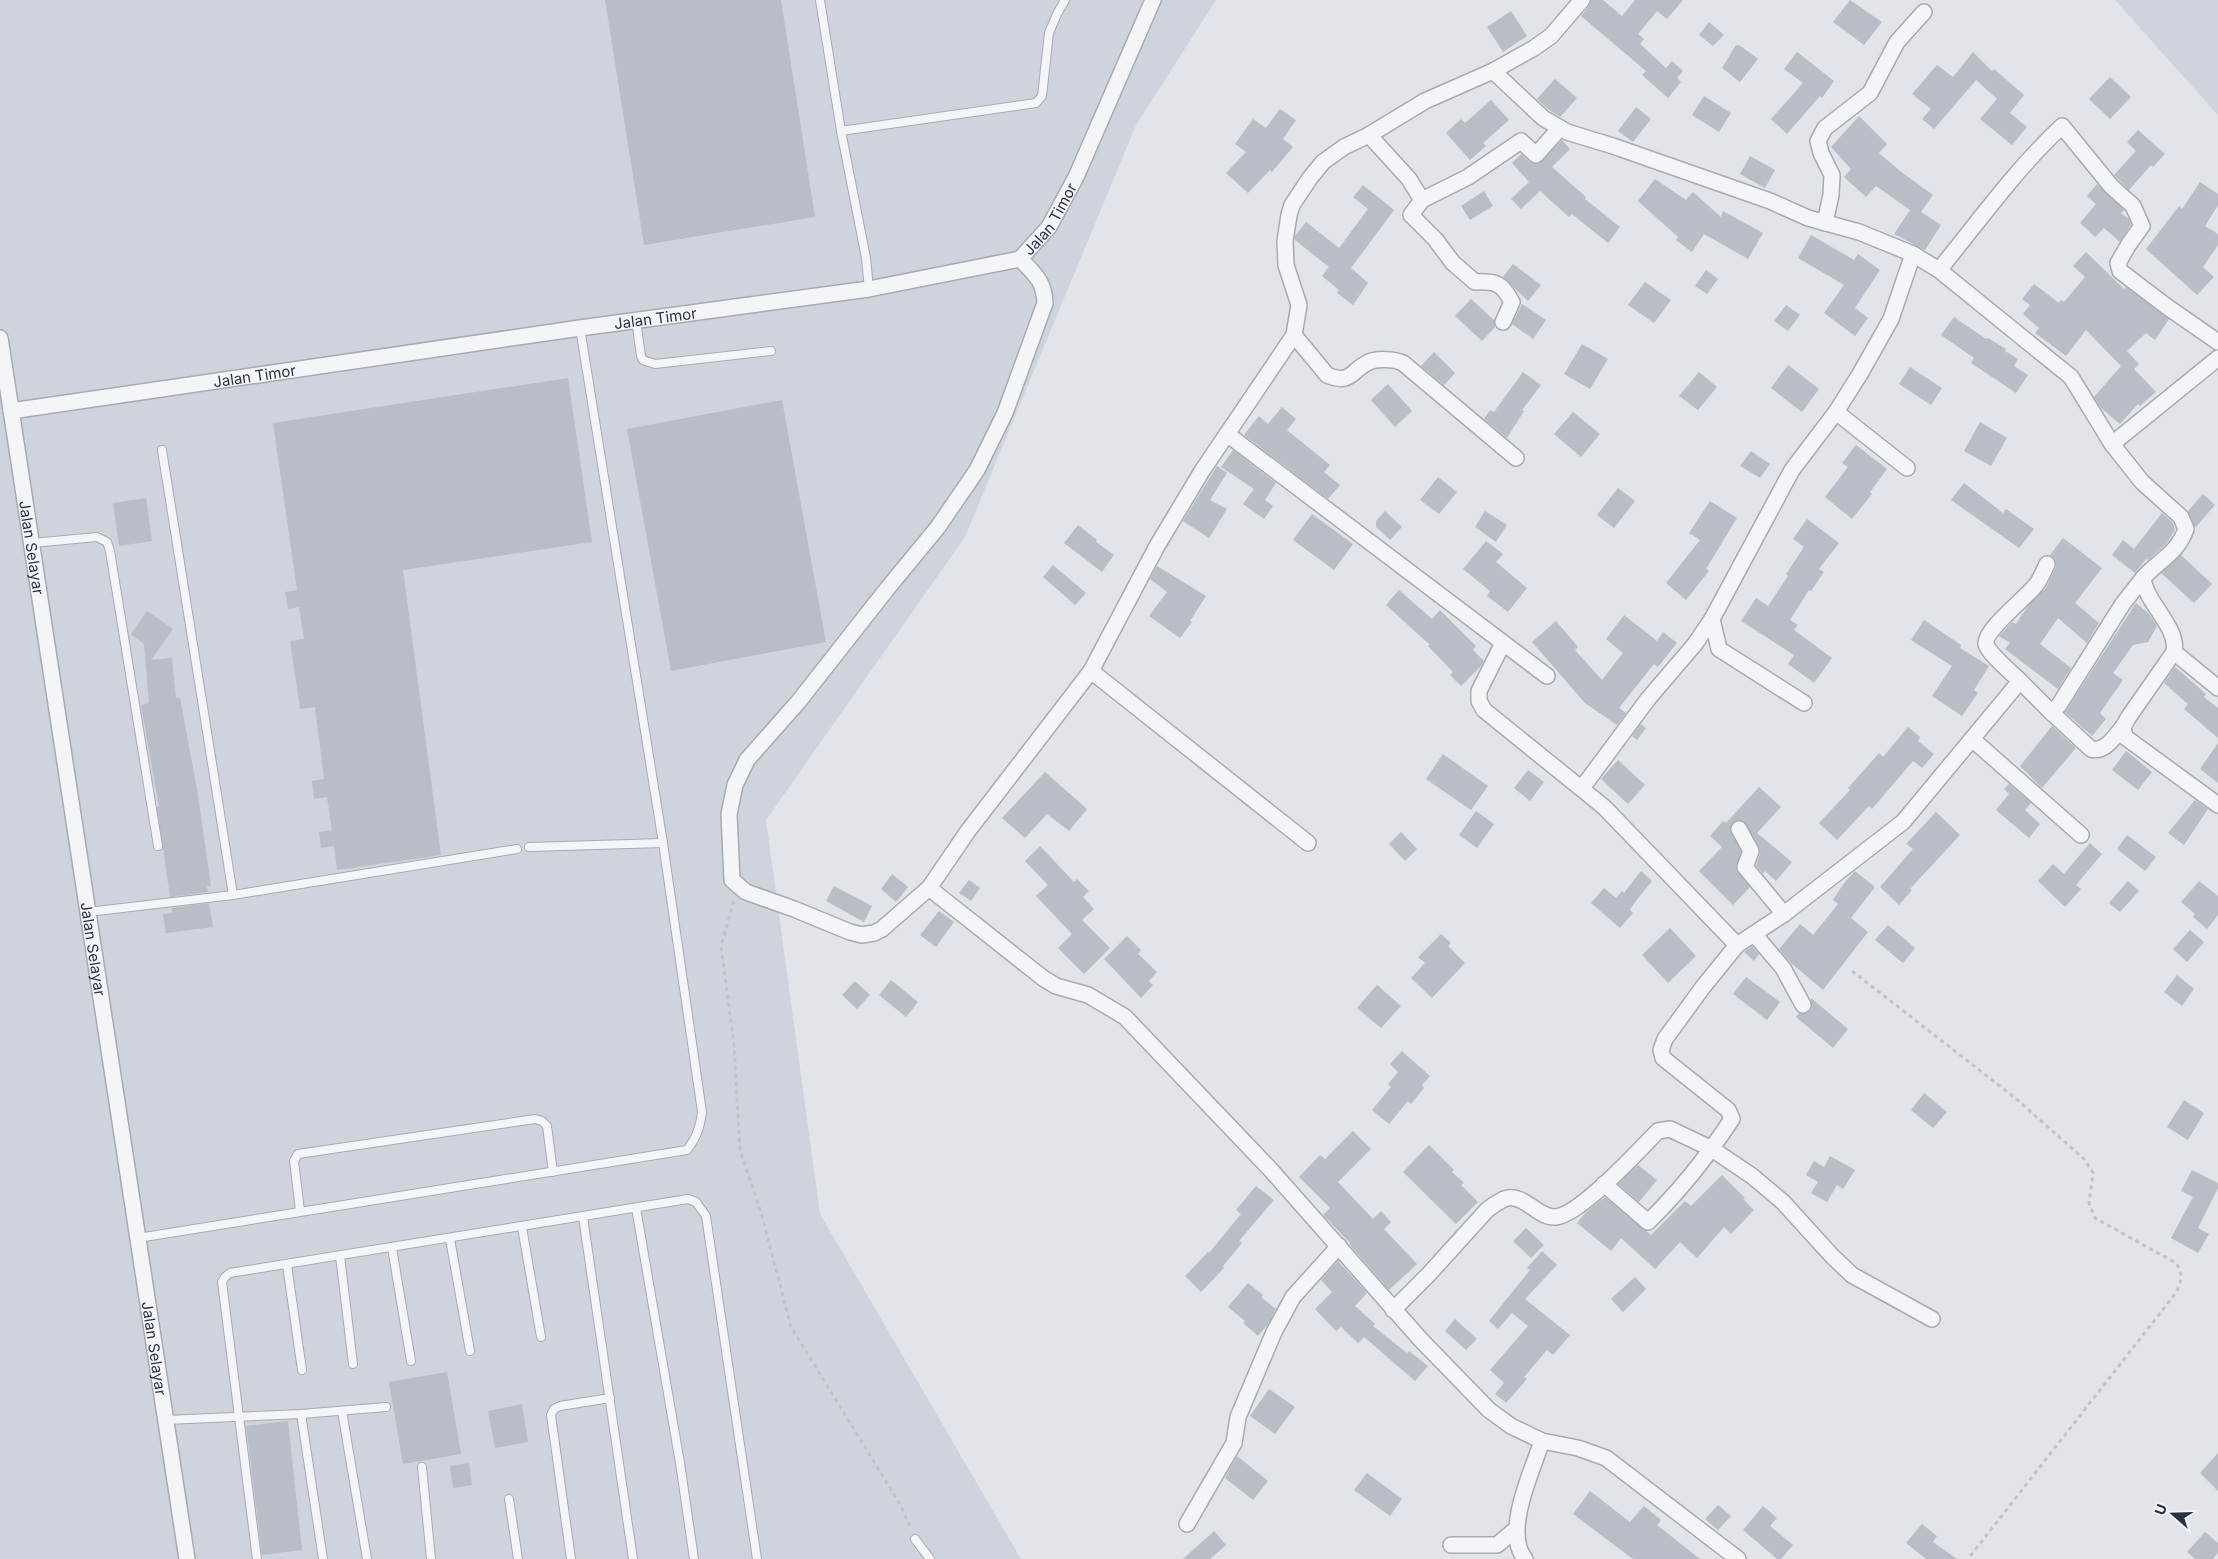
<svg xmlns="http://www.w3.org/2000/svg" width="2218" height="1559" viewBox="0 0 2218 1559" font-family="Inter,sans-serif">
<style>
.built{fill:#cfd3db}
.building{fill:#b8bdc6}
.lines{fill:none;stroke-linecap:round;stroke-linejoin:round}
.service-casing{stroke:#a6abb3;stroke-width:10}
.minor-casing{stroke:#a6abb3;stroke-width:18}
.path{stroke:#bfc2c8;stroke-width:3;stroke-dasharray:4 4;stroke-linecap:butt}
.service{stroke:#f4f5f8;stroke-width:8}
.minor{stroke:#f4f5f8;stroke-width:15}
.labels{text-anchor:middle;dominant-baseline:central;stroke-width:4;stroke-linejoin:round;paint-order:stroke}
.street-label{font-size:15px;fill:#293141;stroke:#f1f3f7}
</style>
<rect width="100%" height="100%" fill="#e1e4e9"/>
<!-- built -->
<g class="built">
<polygon points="0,0 1216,0 1136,125 965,537 766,820 820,1214 1021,1559 0,1559"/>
<polygon points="2115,0 2218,0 2218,115"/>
</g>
<!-- building -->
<g class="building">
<polygon points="605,0 781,0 815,217 644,245"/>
<polygon points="1591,0 1603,0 1622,16 1635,0 1683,0 1667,19 1657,11 1638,34 1644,39 1640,44 1666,68 1672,61 1683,71 1677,78 1681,82 1668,98 1642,75 1646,71 1581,16 1589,6"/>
<polygon points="1850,0 1882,22 1864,45 1833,22"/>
<polygon points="1511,11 1527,36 1503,52 1487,27"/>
<polygon points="1709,22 1724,35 1713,46 1699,35"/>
<polygon points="1736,45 1738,46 1739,45 1758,59 1740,82 1722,68"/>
<polygon points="1797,52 1834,81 1822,98 1820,96 1787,134 1771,119 1803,83 1784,69"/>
<polygon points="1973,52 1992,71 1994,69 2024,95 2010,113 2027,127 2012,145 1980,119 1997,99 1976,80 1934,129 1922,119 1931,109 1912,94 1937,65 1953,77"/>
<polygon points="2110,77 2131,97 2110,119 2089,99"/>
<polygon points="1555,79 1577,98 1560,117 1549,110 1537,99"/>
<polygon points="1704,96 1731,113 1719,132 1692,115"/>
<polygon points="1491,100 1509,120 1483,143 1486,146 1470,160 1446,133 1461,119 1465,123"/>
<polygon points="1636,107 1651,119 1633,142 1618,131"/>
<polygon points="1280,109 1296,120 1283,139 1293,147 1272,172 1270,170 1248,193 1226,173 1246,152 1235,144 1253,119 1266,128"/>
<polygon points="1859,116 1887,144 1879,153 1900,171 1933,195 1921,212 1941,225 1925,250 1894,234 1910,210 1876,186 1866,197 1844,177 1851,169 1831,147"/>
<polygon points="2138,130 2165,154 2153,167 2151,165 2129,190 2114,175 2136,151 2127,142"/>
<polygon points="1562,140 1570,149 1552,167 1586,197 1585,199 1620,227 1608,243 1572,214 1569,217 1540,191 1521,209 1511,199 1529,182 1512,163 1521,154 1530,162 1539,164"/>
<polygon points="1750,156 1775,170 1765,188 1740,174"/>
<polygon points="1655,179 1686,200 1693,192 1721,217 1723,211 1763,233 1748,259 1704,234 1692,252 1676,240 1678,237 1638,201"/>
<polygon points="2200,182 2218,194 2218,205 2205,226 2218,234 2218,245 2203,267 2214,277 2197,295 2146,249 2179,206 2182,209"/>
<polygon points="2097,184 2124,210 2121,213 2129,219 2131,225 2120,242 2104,228 2095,237 2080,223 2096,204 2087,196"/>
<polygon points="1363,185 1394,210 1351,268 1368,283 1353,305 1337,293 1339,290 1322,276 1329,267 1295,240 1295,236 1306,222 1339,248 1368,209 1353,197"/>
<polygon points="1484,191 1493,206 1470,220 1461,206"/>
<polygon points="1811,235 1854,260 1858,254 1880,270 1855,308 1868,318 1855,336 1824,313 1844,285 1798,258"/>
<polygon points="2086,252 2124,289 2126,287 2169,319 2155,340 2146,333 2127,351 2139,364 2134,369 2156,392 2140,406 2138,404 2120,424 2100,407 2094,397 2121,366 2086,330 2066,356 2035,333 2039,328 2023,314 2030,305 2022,299 2034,284 2059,303 2061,300 2064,302 2085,277 2073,266"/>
<polygon points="1513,264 1541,285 1528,301 1503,277"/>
<polygon points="1706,270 1718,279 1707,294 1695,286"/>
<polygon points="1645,282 1671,300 1654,323 1628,305"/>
<polygon points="1471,299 1494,320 1495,327 1482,341 1455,316"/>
<polygon points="1522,304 1546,320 1533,339 1512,324"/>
<polygon points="1786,305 1800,315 1788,331 1774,321"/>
<polygon points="1954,317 1986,339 1988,338 2006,349 2005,351 2018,359 2014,366 2028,375 2016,393 1971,363 1974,358 1941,335"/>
<polygon points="1582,344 1608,359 1590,389 1564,374"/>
<polygon points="1434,352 1455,373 1444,385 1421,366"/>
<polygon points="1788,365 1819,389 1802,412 1771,388"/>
<polygon points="1910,367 1942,388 1931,405 1899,384"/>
<polygon points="1523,372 1541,385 1522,410 1524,411 1507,438 1484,419 1490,410 1494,412"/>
<polygon points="1699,372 1717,387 1698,410 1679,396"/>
<polygon points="568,378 592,542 403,570 441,855 337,870 334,846 321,848 319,832 332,830 327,797 314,799 312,781 324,779 315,707 300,709 290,641 304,639 299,607 288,609 285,592 297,590 273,423"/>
<polygon points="1388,384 1412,411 1395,427 1371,400"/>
<polygon points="782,400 826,642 671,671 627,429"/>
<polygon points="1282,407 1296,419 1287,430 1330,465 1324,472 1340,485 1328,499 1244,435 1259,416 1268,424"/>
<polygon points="1573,412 1600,434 1581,457 1554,434"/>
<polygon points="1980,422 2007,438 1991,466 1964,451"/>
<polygon points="1856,445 1887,469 1870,492 1872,494 1852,519 1825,497 1848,467 1842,463"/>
<polygon points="1233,450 1276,483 1265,500 1273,506 1264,519 1243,504 1254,489 1221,467"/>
<polygon points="1751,451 1770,464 1760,478 1740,466"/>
<polygon points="1217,466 1227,473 1210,500 1227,509 1209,538 1183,521"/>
<polygon points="1438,477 1457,492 1439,514 1420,500"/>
<polygon points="1964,483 2003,513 2006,509 2034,529 2019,548 1951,500"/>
<polygon points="1618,488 1635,501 1614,528 1597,515"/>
<polygon points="2203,494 2215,505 2195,528 2188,511"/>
<polygon points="146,498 152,541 119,546 113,503"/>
<polygon points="1710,501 1737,518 1706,569 1709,571 1686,600 1666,583 1700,540 1689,533"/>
<polygon points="1385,511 1402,527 1390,540 1376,527 1376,521"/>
<polygon points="1485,511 1507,525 1496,542 1475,527"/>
<polygon points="2162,513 2173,523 2175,530 2166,544 2148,560 2146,559 2135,573 2112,555 2123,540 2134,549"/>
<polygon points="1312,514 1353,544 1334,570 1293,540"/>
<polygon points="1807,519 1839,543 1819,569 1824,572 1811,591 1809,590 1790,620 1798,625 1794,630 1832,658 1814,683 1788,664 1794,655 1741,621 1756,598 1768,606 1788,576 1786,574 1804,547 1793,539"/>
<polygon points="1078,525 1097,540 1096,542 1114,555 1102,572 1064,543"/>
<polygon points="2063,538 2102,568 2075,603 2099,623 2087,643 2058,618 2040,644 2071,668 2058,689 2005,649 2010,643 1999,636 2012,622 2016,624 2028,606 2046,588 2056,567 2055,559 2050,555"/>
<polygon points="1486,541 1503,554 1496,562 1527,588 1508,612 1487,596 1490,591 1463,569"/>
<polygon points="2181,555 2212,584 2194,603 2161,573"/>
<polygon points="1053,565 1086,593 1075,605 1043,577"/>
<polygon points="1157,566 1206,596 1190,621 1192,622 1180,638 1149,616 1167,592 1150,579"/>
<polygon points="1399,590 1432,619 1440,610 1476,646 1473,650 1484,661 1481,666 1461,686 1450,675 1453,672 1428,646 1430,645 1386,605"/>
<polygon points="2136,603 2149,614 2157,626 2148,642 2133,645 2113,673 2123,680 2100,713 2106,719 2092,736 2065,712"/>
<polygon points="147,611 173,629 151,660 172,658 176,698 180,698 197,789 211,886 207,886 208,892 170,897 157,807 159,807 141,705 149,703 144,644 131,634"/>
<polygon points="1624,615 1657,641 1663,632 1677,643 1658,667 1654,664 1619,708 1626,713 1617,725 1585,703 1532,642 1556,621 1578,647 1575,650 1602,680 1623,653 1606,639"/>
<polygon points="1924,620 1961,645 1960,648 1989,666 1974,690 1978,693 1962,716 1932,696 1952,666 1911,640"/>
<polygon points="2175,667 2206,694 2204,697 2218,708 2218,738 2184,709 2188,704 2164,683"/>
<polygon points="1641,724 1646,728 1637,740 1632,736"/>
<polygon points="2052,726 2076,748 2042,788 2020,766"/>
<polygon points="1908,727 1920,737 1918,741 1934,754 1922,768 1913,761 1872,809 1869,806 1837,840 1819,823 1850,790 1848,788 1879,753 1883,757"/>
<polygon points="2218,743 2218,783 2200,769"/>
<polygon points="2126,751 2152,772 2138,790 2112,770"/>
<polygon points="1443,754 1488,786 1471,810 1426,779"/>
<polygon points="1618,760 1645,785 1628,804 1601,779"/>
<polygon points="1528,770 1544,782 1530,801 1514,788"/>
<polygon points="1045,772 1087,809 1069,831 1047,814 1025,838 1002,818"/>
<polygon points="2009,784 2031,803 2025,810 2040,824 2029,838 1996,810 2009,794 2004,789"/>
<polygon points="1759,787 1781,807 1757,833 1792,862 1776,881 1765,871 1763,874 1756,865 1760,854 1759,847 1744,821 1734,821 1730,829 1741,852 1736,869 1750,887 1733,905 1699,871 1722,847 1710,836 1723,821 1726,823"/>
<polygon points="2195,800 2208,809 2184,845 2168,833"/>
<polygon points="1476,811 1494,824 1477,848 1459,835"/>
<polygon points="1936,812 1960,835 1910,889 1912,890 1899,905 1880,887 1913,849 1906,844"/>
<polygon points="1401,832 1417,849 1405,861 1389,844"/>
<polygon points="2127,835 2156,857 2145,871 2117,849"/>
<polygon points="2090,843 2102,854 2076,885 2081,889 2065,907 2038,881 2053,864 2064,874"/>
<polygon points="1040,846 1074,882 1077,879 1089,891 1083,897 1094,909 1082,920 1110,948 1084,974 1058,948 1072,934 1036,896 1048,885 1025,861"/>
<polygon points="1641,871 1652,881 1635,902 1630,910 1633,913 1620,928 1591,903 1604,888 1616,898 1622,891 1624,893"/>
<polygon points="1855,871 1875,887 1851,918 1868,932 1823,990 1791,963 1779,949 1800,924 1813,935 1838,904 1833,900 1844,883"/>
<polygon points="892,874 908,887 896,902 881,889"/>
<polygon points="969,880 980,888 971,901 959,893"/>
<polygon points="2128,881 2139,891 2120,912 2109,903"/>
<polygon points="2199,881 2218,896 2218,915 2207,929 2193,917 2195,914 2181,902"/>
<polygon points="834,886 872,906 864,922 826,901"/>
<polygon points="209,903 213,927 166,933 163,914 172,913 172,908"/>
<polygon points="939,911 954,922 936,947 920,935"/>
<polygon points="1888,925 1915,948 1903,963 1875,940"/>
<polygon points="1670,928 1696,956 1668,983 1642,955"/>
<polygon points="2190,930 2204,942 2187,962 2173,949"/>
<polygon points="1441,934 1451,943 1448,946 1465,963 1432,998 1411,978 1425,963 1418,957"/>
<polygon points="1127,936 1141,950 1138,954 1157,972 1149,981 1153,985 1141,998 1104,959"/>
<polygon points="1752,946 1759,954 1754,961 1744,952"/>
<polygon points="2177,975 2194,989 2182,1006 2164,992"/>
<polygon points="1746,977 1780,1002 1767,1020 1733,994"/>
<polygon points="891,980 918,1002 906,1017 879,995"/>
<polygon points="855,981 870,995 857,1009 842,995"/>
<polygon points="1377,985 1401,1006 1381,1028 1357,1008"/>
<polygon points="1811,998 1848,1029 1833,1048 1796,1017 1799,1013 1807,1013 1811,1010"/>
<polygon points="1402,1051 1430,1076 1422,1085 1424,1088 1411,1104 1408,1101 1389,1124 1372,1110 1391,1087 1388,1084 1398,1072 1390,1064"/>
<polygon points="1924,1093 1947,1112 1933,1128 1911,1110"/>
<polygon points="2184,1100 2204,1113 2188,1140 2167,1127"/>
<polygon points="1353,1131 1371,1149 1338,1182 1373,1219 1381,1211 1391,1222 1384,1229 1417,1264 1389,1290 1349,1244 1350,1243 1323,1215 1330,1208 1299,1177 1320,1155 1325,1159"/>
<polygon points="1429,1145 1454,1170 1452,1172 1464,1183 1461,1185 1478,1202 1456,1224 1403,1172"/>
<polygon points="1830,1156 1855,1170 1843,1189 1837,1185 1827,1202 1811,1193 1818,1182 1806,1175 1814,1161 1824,1167"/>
<polygon points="1638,1165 1657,1180 1639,1202 1618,1184"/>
<polygon points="2192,1170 2218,1183 2218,1188 2198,1228 2209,1234 2198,1253 2171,1238 2193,1197 2181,1191"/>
<polygon points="1722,1175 1745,1198 1743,1199 1754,1210 1731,1234 1724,1227 1697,1258 1680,1242 1655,1269 1621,1238 1611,1251 1577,1223 1586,1212 1605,1197 1651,1235 1685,1201 1691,1206"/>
<polygon points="1256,1186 1274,1200 1239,1241 1242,1243 1223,1266 1224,1268 1201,1292 1185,1276 1208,1252 1209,1253 1241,1214 1236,1210"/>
<polygon points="1526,1228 1544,1245 1531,1258 1513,1241"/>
<polygon points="1542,1251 1557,1265 1525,1299 1570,1335 1553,1355 1547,1350 1524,1377 1527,1379 1506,1403 1495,1394 1504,1383 1490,1370 1528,1326 1512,1313 1498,1329 1489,1321 1530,1270 1527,1268"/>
<polygon points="1338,1261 1367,1293 1355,1306 1375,1324 1373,1326 1407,1353 1409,1351 1428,1366 1415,1381 1364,1337 1358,1343 1341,1327 1336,1331 1315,1309 1332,1292 1321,1280"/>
<polygon points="1635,1277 1646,1289 1623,1312 1611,1299"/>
<polygon points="1248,1283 1263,1295 1261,1297 1276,1309 1268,1324 1258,1336 1243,1323 1245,1321 1228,1307"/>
<polygon points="1455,1319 1477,1339 1466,1350 1445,1331"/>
<polygon points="447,1372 461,1454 403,1464 389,1382"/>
<polygon points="1269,1389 1295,1407 1275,1434 1250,1416"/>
<polygon points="522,1404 528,1442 495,1448 488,1411"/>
<polygon points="288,1421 302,1550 262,1555 246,1426"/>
<polygon points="2218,1453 2218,1491 2200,1473"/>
<polygon points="1237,1456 1268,1481 1253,1500 1225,1478"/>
<polygon points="469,1463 472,1485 453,1488 450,1466"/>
<polygon points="1367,1473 1402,1499 1390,1516 1354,1490"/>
<polygon points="1590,1491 1630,1522 1644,1506 1661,1520 1657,1525 1700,1559 1633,1559 1573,1514"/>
<polygon points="1718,1505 1731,1516 1718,1530 1705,1519"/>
<polygon points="1763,1506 1777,1518 1770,1526 1793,1545 1781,1559 1777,1559 1743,1530"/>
<polygon points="1922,1524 1937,1536 1933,1542 1957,1559 1926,1559 1906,1543"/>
<polygon points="1214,1531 1226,1545 1210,1559 1183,1559"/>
<polygon points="2205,1532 2218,1543 2218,1553 2213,1559 2195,1559 2187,1552"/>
</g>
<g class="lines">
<defs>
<g id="service">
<polyline points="820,0 841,131"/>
<polyline points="869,289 866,258 841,131 1036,103 1042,96 1049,33 1057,14 1065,0"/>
<polyline points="636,320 641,356 643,360 655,364 771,351"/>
<polyline points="162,450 233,895"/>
<polyline points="32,543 97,537 107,542 110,551 158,846"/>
<polyline points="529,847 663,843"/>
<polyline points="88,912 233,895 517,849"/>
<polyline points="636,1208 680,1463 694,1559"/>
<polyline points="300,1211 294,1161 298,1154 535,1119 542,1121 547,1126 553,1172"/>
<polyline points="583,1217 633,1559"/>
<polyline points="522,1227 541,1337"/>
<path d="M138 1238 687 1150C697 1137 700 1127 702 1112L663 843 580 328"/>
<polyline points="450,1239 470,1351"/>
<polyline points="392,1248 411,1361"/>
<polyline points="340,1256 353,1364"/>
<polyline points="287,1265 302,1370"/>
<polyline points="342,1411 367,1559"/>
<polyline points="301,1414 323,1559"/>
<polyline points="166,1420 301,1414 386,1407"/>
<polyline points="422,1467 431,1559"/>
<polyline points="509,1499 518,1559"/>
<polyline points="915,1539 930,1559"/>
<polyline points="257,1559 222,1282 225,1277 230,1273 688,1199 696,1202 706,1216 757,1559"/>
<polyline points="571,1559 551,1415 554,1409 560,1406 610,1398"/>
</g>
<g id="minor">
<path d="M1493 71 1543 118 1567 132 1613 146 1770 201 1808 218 1859 232 1913 254 1939 270 2071 377 2112 444 2142 482 2181 517 2186 529C2177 554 2160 559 2143 578 2146 604 2179 627 2174 652L2128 718 2123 727 2125 737 2218 805"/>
<path d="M1369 135 1409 179 1422 200 1411 215 1435 239 1453 263 1475 282C1496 281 1502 283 1512 302L1503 322"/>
<polyline points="1422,200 1468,177 1521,141 1536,155 1560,128"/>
<polyline points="1825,223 1831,195 1832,175 1821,153 1818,141 1825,128 1870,93 1897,42 1924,12"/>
<path d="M1020 259C1035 274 1044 281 1045 303L1005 413 977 470 938 527 887 589 799 701 747 760 735 785 729 814 732 880 746 892 794 909 850 932 862 935 874 933 882 929 929 888 968 831 1091 671 1157 546 1202 471 1294 335 1299 305 1286 265 1285 241 1289 215 1292 205 1310 178 1323 162 1344 147 1369 135 1425 101 1493 71 1534 48 1551 36 1582 0"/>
<path d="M1939 270C1979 221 2015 170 2062 126L2111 186 2133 206 2142 226 2129 244 2118 263 2120 271 2166 306 2218 342"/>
<path d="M1294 335 1327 375C1351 385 1351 371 1367 363 1376 358 1394 359 1403 363L1516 458"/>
<path id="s1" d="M0 338 187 1559"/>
<path id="s2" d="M11 411 580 328 869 289 1020 259 1049 227 1076 177 1153 0"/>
<polyline points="1836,412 1907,468"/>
<polyline points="1227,434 1547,676"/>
<polyline points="2112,444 2218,358"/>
<polyline points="1712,619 1719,649 1804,703"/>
<polyline points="1503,643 1479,691 1479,701 1484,710 1604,807 1737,945"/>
<polyline points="2174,652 2218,688"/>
<polyline points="1091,671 1308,843"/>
<path d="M2020 681C2013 674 1988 653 1986 644 1984 630 2027 597 2036 585 2041 578 2044 571 2047 564"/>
<path d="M2052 713 2091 749C2105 753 2115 736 2123 727"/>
<polyline points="1972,739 2081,835"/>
<polyline points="1582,788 1648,699 1695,644 1712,619 1792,470 1836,412 1860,374 1891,319 1913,254"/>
<polyline points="1739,829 1751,851 1745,867 1784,914"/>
<polyline points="929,888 1043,978 1056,986 1088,995 1125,1017 1270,1169 1421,1340 1489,1410 1511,1426 1542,1441 1578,1448 1606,1458 1738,1559"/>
<polyline points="1754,934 1783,968 1803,1005"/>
<path d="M1604 1184 1648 1222C1680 1191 1707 1157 1732 1119L1728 1110 1663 1058 1661 1050 1665 1039 1703 987 1737 945 1784 914 1903 822 2020 681 2052 713 2059 705 2122 605 2143 578"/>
<path d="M1393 1310 1429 1274 1487 1210C1492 1206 1498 1202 1504 1199 1524 1192 1538 1219 1556 1217 1581 1214 1639 1150 1658 1131L1670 1129 1712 1149 1752 1176 1783 1202 1832 1256 1852 1275 1932 1319"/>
<polyline points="1187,1524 1234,1443 1238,1417 1274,1332 1293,1297 1339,1246"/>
<polyline points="1451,1545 1497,1545 1516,1529"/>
<path d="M1525 1559C1503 1532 1532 1471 1542 1441"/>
</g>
</defs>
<!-- service casing -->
<use href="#service" class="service-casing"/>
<!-- minor casing -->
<use href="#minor" class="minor-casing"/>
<!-- path -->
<g class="path">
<polyline points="734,901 721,946 734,1045 740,1150 762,1216 791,1327 900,1504 911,1529"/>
<path d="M1852 971 2014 1097 2084 1159 2093 1173 2089 1203 2095 1218 2176 1263C2184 1274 2181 1283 2175 1294L1968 1559"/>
</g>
<!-- service -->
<use href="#service" class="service"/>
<!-- minor -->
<use href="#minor" class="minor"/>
</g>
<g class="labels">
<!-- street labels -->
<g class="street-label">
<text stroke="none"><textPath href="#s2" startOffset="1071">Jalan Timor</textPath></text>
<text stroke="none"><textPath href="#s2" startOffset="651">Jalan Timor</textPath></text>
<text stroke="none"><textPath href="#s2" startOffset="246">Jalan Timor</textPath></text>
<text stroke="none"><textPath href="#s1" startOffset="212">Jalan Selayar</textPath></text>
<text stroke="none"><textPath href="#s1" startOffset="618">Jalan Selayar</textPath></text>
<text stroke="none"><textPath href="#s1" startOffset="1022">Jalan Selayar</textPath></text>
</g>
</g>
<!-- north arrow -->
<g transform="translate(2173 1514) rotate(290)" stroke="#f1f3f7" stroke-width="4" paint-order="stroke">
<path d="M0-4L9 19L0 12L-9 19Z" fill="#293141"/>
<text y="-8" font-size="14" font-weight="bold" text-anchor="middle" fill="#293141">U</text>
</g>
</svg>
